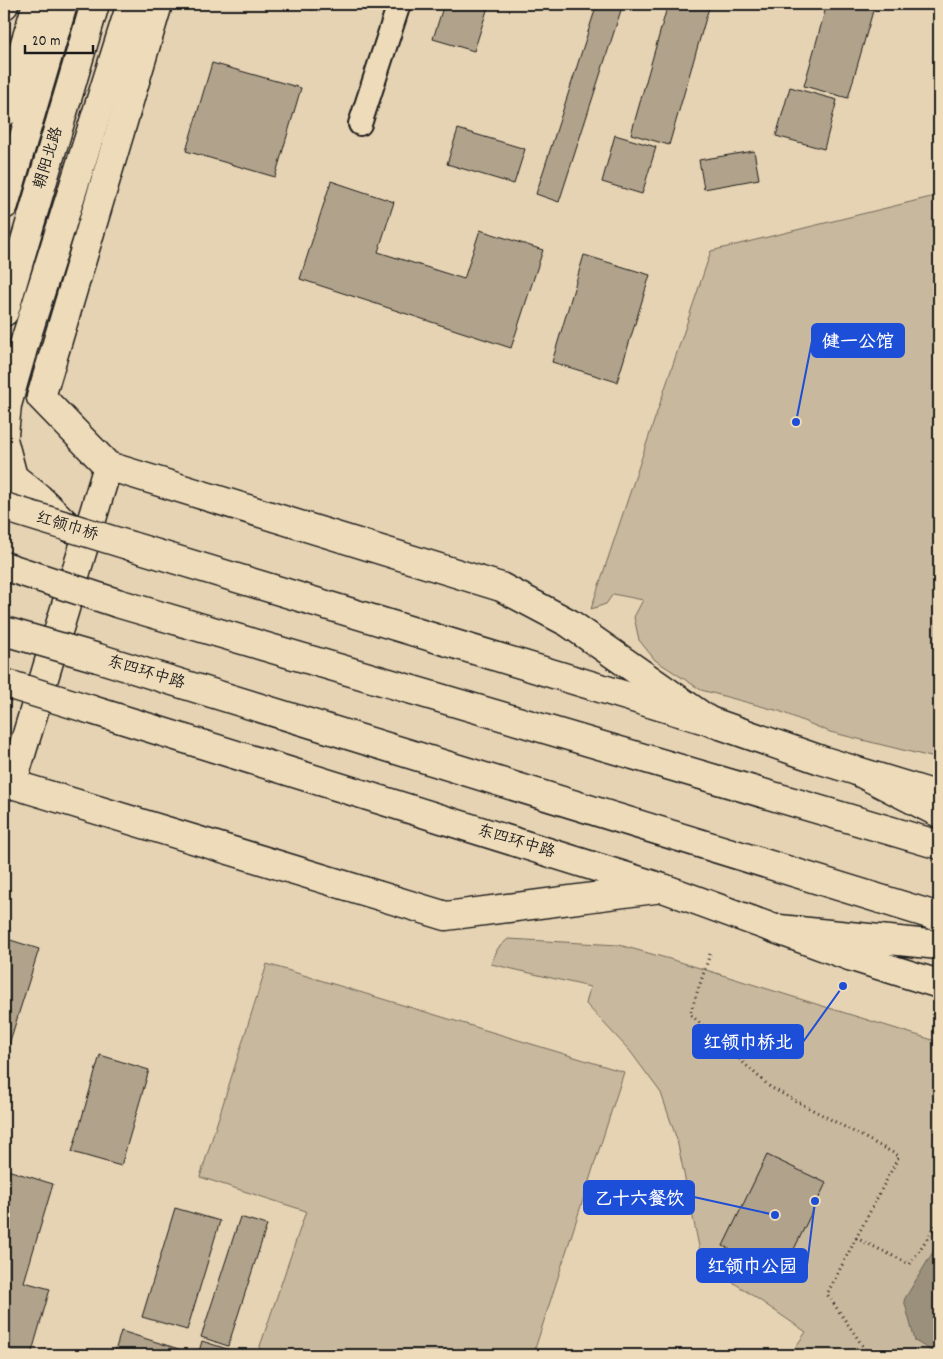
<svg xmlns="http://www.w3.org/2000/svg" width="943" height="1359" viewBox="0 0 943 1359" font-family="Dekko,'LXGW WenKai TC',sans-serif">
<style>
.green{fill:#c8b89d;stroke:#726a5c}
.water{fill:#9b907b;stroke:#686255}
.building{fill:#b1a38b;stroke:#1c1c1c}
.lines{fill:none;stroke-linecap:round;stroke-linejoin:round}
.street-casing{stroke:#1c1c1c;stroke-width:26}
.secondary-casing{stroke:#1c1c1c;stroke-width:31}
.primary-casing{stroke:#1c1c1c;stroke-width:31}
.highway-casing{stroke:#1c1c1c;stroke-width:31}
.path{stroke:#1c1c1c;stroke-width:3;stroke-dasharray:1 4;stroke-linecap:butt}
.street{stroke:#eedbb9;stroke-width:22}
.secondary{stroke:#eedbb9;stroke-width:28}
.primary{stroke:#eedbb9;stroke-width:28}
.highway{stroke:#eedbb9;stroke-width:28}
.secondary-bridge-casing{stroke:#1c1c1c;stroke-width:31;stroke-linecap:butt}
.highway-bridge-casing{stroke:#1c1c1c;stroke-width:31;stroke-linecap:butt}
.secondary-bridge{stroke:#eedbb9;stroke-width:28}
.highway-bridge{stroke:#eedbb9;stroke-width:28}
.labels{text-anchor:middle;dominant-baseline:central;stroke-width:4.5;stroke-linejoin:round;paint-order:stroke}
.street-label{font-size:16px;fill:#1c1c1c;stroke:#eedbb9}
.leader{fill:none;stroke:#1d4ed8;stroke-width:2}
.callout-dot{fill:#1d4ed8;stroke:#eedbb9;stroke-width:2}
.callout{fill:#1d4ed8;stroke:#1d4ed8;stroke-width:2}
.callout-label{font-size:18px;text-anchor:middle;font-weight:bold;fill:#fff}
</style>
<rect width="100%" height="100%" fill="#e6d3b3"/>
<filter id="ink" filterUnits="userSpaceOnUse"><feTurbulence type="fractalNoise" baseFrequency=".02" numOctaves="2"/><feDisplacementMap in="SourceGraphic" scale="10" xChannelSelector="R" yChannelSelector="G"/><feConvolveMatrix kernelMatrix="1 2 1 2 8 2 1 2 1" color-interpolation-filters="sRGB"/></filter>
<g filter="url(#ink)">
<!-- green -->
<g class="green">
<polygon points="939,195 939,759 830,732 779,711 701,690 655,660 639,640 634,617 643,600 613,594 606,604 591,609 711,251"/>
<polygon points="508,939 619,945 677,961 939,1042 939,1355 790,1355 806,1332 702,1261 677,1140 661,1093 630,1051 586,1004 590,987 491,964 498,948"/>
<polygon points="267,964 624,1072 533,1355 257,1355 306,1211 200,1177"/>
</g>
<!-- water -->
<polygon class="water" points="939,1242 939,1355 938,1355 915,1341 904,1300"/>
<!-- building -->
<g class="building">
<polygon points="293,4 315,4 313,10"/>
<polygon points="444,4 489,4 474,51 433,39"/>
<polygon points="597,4 623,4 559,202 536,194"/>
<polygon points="668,4 710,4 669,145 631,134"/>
<polygon points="827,4 875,4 848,98 804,86"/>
<polygon points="212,63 301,88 275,177 186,151"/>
<polygon points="790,87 837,100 824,149 776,136"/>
<polygon points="458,129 525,149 514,184 447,164"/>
<polygon points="615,135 656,147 642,194 602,182"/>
<polygon points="754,151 759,179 704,189 699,160"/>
<polygon points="331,181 394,202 378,252 464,279 480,230 543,250 511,348 300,279"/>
<polygon points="584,255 650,275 617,382 552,362"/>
<polygon points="4,938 39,949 4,1060"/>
<polygon points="100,1055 149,1070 121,1166 72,1152"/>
<polygon points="767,1155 826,1183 782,1274 723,1246"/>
<polygon points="4,1169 53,1184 24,1282 50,1289 31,1355 4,1355"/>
<polygon points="175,1208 220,1221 187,1330 142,1317"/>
<polygon points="240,1217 267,1225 228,1346 201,1337"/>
<polygon points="121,1331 198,1355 202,1341 230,1350 226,1355 114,1355"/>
</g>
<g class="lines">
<defs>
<polyline id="street" points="360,124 399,4"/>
<g id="secondary">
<polyline points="158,4 41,397 108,466 501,587 569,623 709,721"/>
<polyline points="4,5 4,4"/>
<polyline points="4,112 37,4"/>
<polyline points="26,338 131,4"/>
<polyline points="4,443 13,477 39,498 70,528"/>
<polyline points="131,546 709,721 821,760 939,796"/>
<polyline points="89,709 663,888 852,957 939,984"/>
<polyline points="12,784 108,466"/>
<polyline points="4,787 12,784 446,916 655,889"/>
</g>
<g id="primary">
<polyline points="4,205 63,4"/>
<polyline points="4,312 95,4"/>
</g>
<g id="highway">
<polyline points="117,603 939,845"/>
<polyline points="98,658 939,917"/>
<polyline points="857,771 939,813"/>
<polyline points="779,929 939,945"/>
</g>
</defs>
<!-- street casing -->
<use href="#street" class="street-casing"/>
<!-- secondary casing -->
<use href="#secondary" class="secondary-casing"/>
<!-- primary casing -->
<use href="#primary" class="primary-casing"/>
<!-- highway casing -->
<use href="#highway" class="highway-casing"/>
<!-- path -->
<g class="path">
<polyline points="710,954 690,1014 770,1087 899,1156 827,1294 869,1355"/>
<polyline points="856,1238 910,1264 939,1221"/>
</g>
<!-- street -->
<use href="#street" class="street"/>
<!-- secondary -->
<use href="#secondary" class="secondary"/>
<!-- primary -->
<use href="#primary" class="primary"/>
<!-- highway -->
<use href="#highway" class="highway"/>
<defs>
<g id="secondary-bridge">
<polyline points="4,434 7,405 26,338"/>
<polyline points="4,507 131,546"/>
<polyline points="4,683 89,709"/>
</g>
<g id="highway-bridge">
<polyline points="4,566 117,603"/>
<polyline points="4,631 98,658"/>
</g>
</defs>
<!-- secondary-bridge casing -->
<use href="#secondary-bridge" class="secondary-bridge-casing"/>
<!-- highway-bridge casing -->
<use href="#highway-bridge" class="highway-bridge-casing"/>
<!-- secondary-bridge -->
<use href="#secondary-bridge" class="secondary-bridge"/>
<!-- highway-bridge -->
<use href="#highway-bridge" class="highway-bridge"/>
</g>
</g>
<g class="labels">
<!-- street labels -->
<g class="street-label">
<text transform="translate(49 158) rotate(-73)">朝阳北路</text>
<text transform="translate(67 527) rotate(17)">红领巾桥</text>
<text transform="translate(146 673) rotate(17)">东四环中路</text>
<text transform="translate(516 842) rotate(17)">东四环中路</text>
</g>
</g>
<!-- callouts -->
<path class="leader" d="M796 422L812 341M843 986L803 1042M775 1215L694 1197M815 1201L807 1265"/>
<g class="callout-dot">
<circle cx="796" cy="422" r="5"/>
<circle cx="843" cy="986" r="5"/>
<circle cx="775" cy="1215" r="5"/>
<circle cx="815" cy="1201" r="5"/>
</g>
<g class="callout">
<rect x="812" y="324" width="92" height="33" rx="5"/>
<rect x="693" y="1025" width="110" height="33" rx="5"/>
<rect x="584" y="1181" width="110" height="33" rx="5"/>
<rect x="697" y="1249" width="110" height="33" rx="5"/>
</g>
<g class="callout-label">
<text x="858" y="347">健一公馆</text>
<text x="748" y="1048">红领巾桥北</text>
<text x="639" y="1204">乙十六餐饮</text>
<text x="752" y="1272">红领巾公园</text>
</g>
<!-- margin -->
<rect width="943" height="1359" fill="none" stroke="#eedbb9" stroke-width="20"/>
<rect x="10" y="10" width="923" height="1339" fill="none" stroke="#1c1c1c" stroke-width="2" filter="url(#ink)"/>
<!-- scale -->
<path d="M25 45v8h68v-8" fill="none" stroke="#1c1c1c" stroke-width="2.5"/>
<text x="32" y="45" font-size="15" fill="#1c1c1c" stroke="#eedbb9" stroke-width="4" paint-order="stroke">20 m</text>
</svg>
